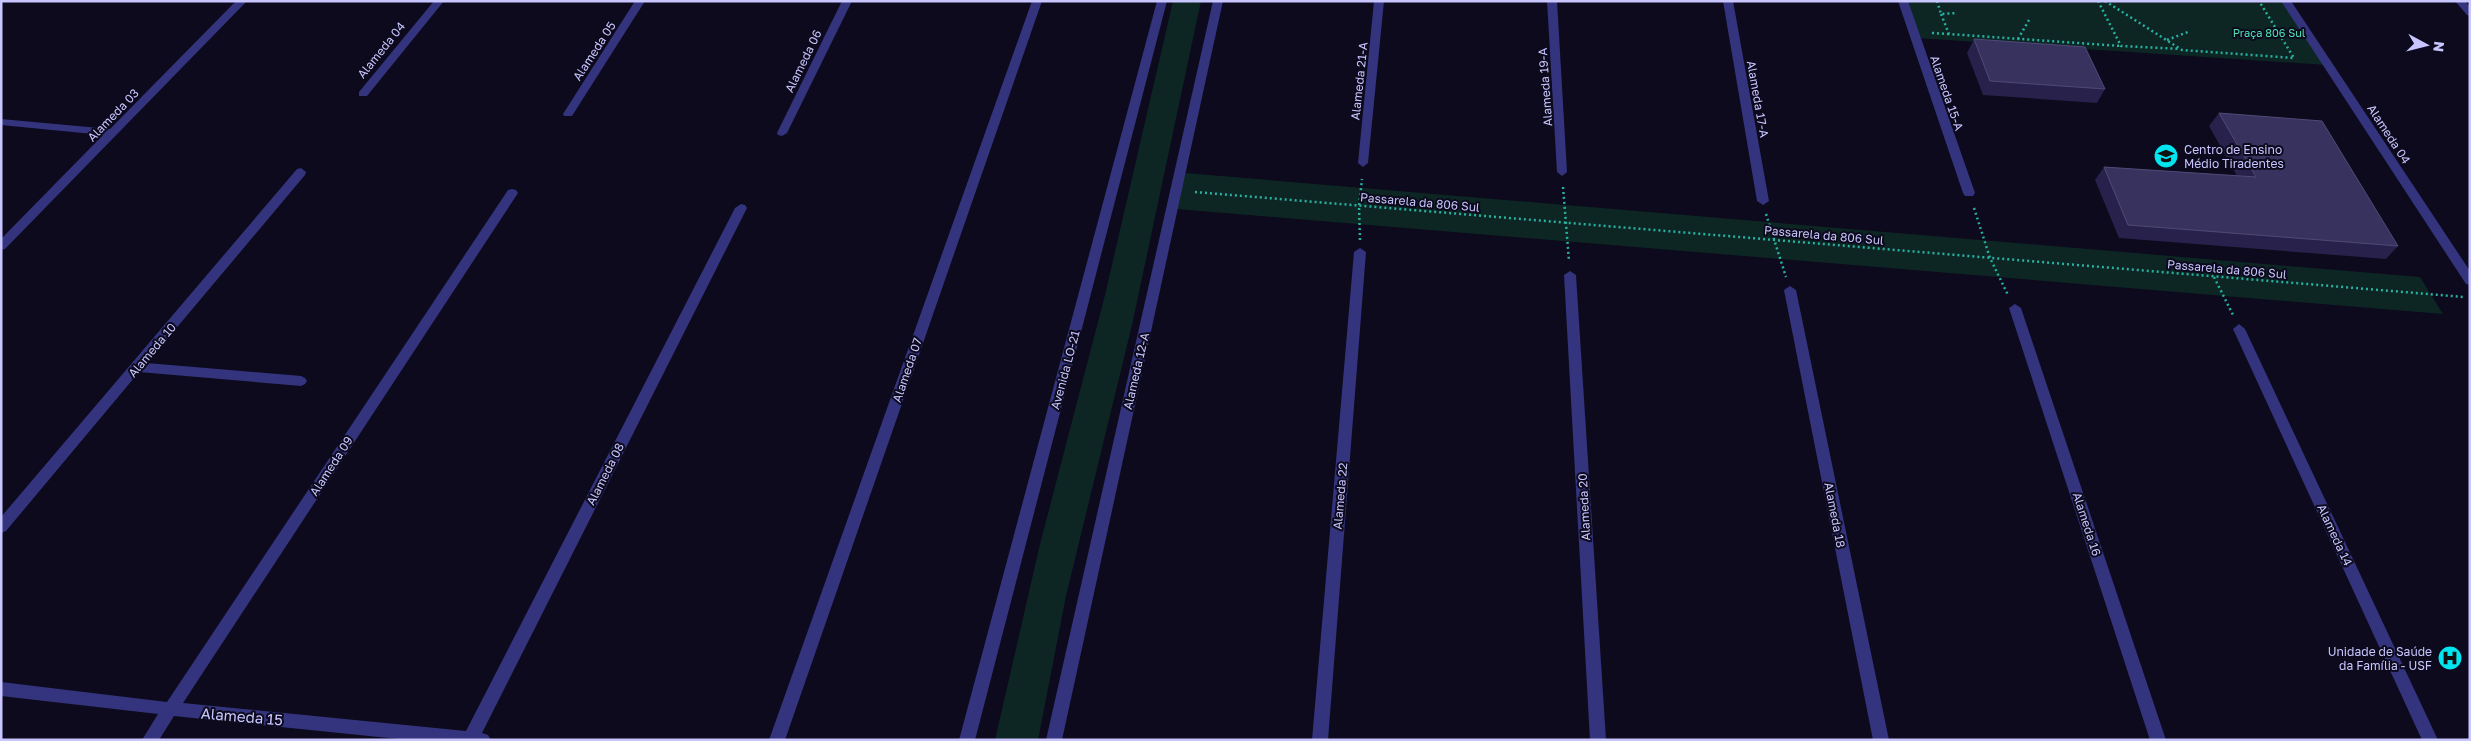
<svg xmlns="http://www.w3.org/2000/svg" width="2471" height="741" viewBox="0 0 2471 741" font-family="'Golos Text',sans-serif">
<style>
.green{fill:#0d2624}
.lines{fill:none;stroke-linecap:round;stroke-linejoin:round}
.path{stroke:#27b1a1;stroke-width:2.5;stroke-dasharray:2 3;stroke-linecap:butt}
.minor{fill:#33347d;fill-rule:evenodd}
.tertiary{fill:#33347d;fill-rule:evenodd}
.wall{fill:#27214b}
.building{fill:#38335e;stroke:#4f4a77}
.labels{text-anchor:middle;dominant-baseline:central;stroke-width:4;stroke-linejoin:round;paint-order:stroke}
.far-park-label{font-size:11px;fill:#4de3b5;stroke:#0c0a1c}
.street-label{font-size:12px;fill:#c8c5ff;stroke:#0c0a1c}
.poi-label{font-size:12px;fill:#c8c5ff;stroke:#0c0a1c;text-anchor:start}
.near-street-label{font-size:15px;fill:#c8c5ff;stroke:#0c0a1c}
</style>
<rect width="100%" height="100%" fill="#0c0a1c"/>
<!-- green -->
<g class="green">
<polygon points="1173,1 1201,1 1132,325 1066,596 1038,740 995,740 1040,544 1105,295"/>
<polygon points="1904,1 2285,1 2327,65 1917,38"/>
<polygon points="1185,173 2420,277 2443,314 1177,209"/>
</g>
<g class="lines">
<!-- path -->
<g class="path">
<polyline points="1937,1 1941,14 1957,13"/>
<polyline points="2098,1 2121,46 2180,49"/>
<polyline points="2105,1 2182,50 2294,58 2259,1"/>
<polyline points="1941,14 1949,34 2121,46"/>
<polyline points="1932,33 1949,34"/>
<polyline points="2018,39 2029,20"/>
<polyline points="2167,40 2188,32"/>
<polyline points="1563,187 1569,261"/>
<polyline points="1195,192 2464,297"/>
<polyline points="1974,208 1990,258 2008,295"/>
<polyline points="1766,214 1786,277"/>
<polyline points="1360,240 1359,206 1362,179"/>
<polyline points="2214,277 2233,315"/>
</g>
<!-- minor -->
<g class="minor">
<polygon points="236,1 247,1 5,249 1,250 1,239 103,135 1,125 1,119 110,129"/>
<polygon points="434,1 444,1 367,96 359,96 359,92"/>
<polygon points="635,1 645,1 572,116 564,116 563,114"/>
<polygon points="842,1 852,1 787,133 782,136 778,135 777,133"/>
<polygon points="1032,1 1042,1 785,740 769,740"/>
<polygon points="1213,1 1223,1 1062,740 1046,740"/>
<polygon points="1374,1 1384,1 1368,163 1363,167 1358,163"/>
<polygon points="1547,1 1557,1 1567,172 1562,176 1557,172"/>
<polygon points="1723,1 1733,1 1769,201 1763,205 1757,201"/>
<polygon points="1898,1 1908,1 1975,193 1973,196 1965,196 1963,193"/>
<polygon points="2281,1 2291,1 2470,271 2470,285 2466,284"/>
<polygon points="2455,1 2465,1 2470,7 2470,16 2467,15"/>
<polygon points="301,168 306,172 305,175 147,363 301,376 305,378 307,381 305,384 301,386 139,372 6,531 1,533 1,517 297,169"/>
<polygon points="512,189 516,190 518,193 516,196 183,703 466,731 735,208 741,204 745,205 747,208 482,733 488,735 491,740 408,740 174,716 159,740 142,740 158,714 1,696 1,682 167,702 508,190"/>
<polygon points="1360,248 1366,252 1328,740 1312,740 1354,252"/>
<polygon points="1570,271 1576,275 1606,740 1590,740 1564,275"/>
<polygon points="1790,286 1796,290 1889,740 1873,740 1784,290"/>
<polygon points="2015,304 2021,308 2166,740 2150,740 2009,308"/>
<polygon points="2239,324 2245,329 2438,740 2422,740 2233,329"/>
</g>
<!-- tertiary -->
<polygon class="tertiary" points="1157,1 1167,1 975,740 959,740"/>
</g>
<!-- wall -->
<g class="wall">
<polygon points="1974,39 2105,89 2097,103 1983,95 1967,53"/>
<polygon points="2219,113 2398,246 2386,259 2119,238 2095,180 2104,167 2237,176 2209,126"/>
</g>
<!-- building -->
<g class="building">
<polygon points="1974,39 2085,47 2105,89 1990,81"/>
<polygon points="2219,113 2322,121 2398,246 2128,225 2104,167 2256,177"/>
</g>
<!-- icons -->
<defs>
<symbol id="school-disc" viewBox="-11 -11 22 22"><circle r="9.5" fill="#00e5f0" stroke="#0c0a1c"/><path d="M0-5L7-2L0 1L-7-2ZM-4 1L0 2.5L4 1V4Q0 6-4 4Z" fill="#111"/></symbol>
<symbol id="hospital-disc" viewBox="-11 -11 22 22"><circle r="9.5" fill="#00e5f0" stroke="#0c0a1c"/><path d="M-5-5h3v3.5h4V-5h3V5h-3V1.5h-4V5h-3Z" fill="#111"/></symbol>
</defs>
<g fill-rule="evenodd">
<use href="#school-disc" x="2152" y="142" width="28" height="28"/>
<use href="#hospital-disc" x="2436" y="644" width="28" height="28"/>
</g>
<g class="labels">
<!-- far-park labels -->
<g class="far-park-label">
<text x="2269" y="32">Praça 806 Sul</text>
</g>
<!-- street labels -->
<g class="street-label">
<text transform="translate(381 50) rotate(-51)">Alameda 04</text>
<text transform="translate(594 51) rotate(-57)">Alameda 05</text>
<text transform="translate(803 61) rotate(-64)">Alameda 06</text>
<text transform="translate(1359 81) rotate(-84)">Alameda 21-A</text>
<text transform="translate(1545 87) rotate(-94)">Alameda 19-A</text>
<text transform="translate(1947 93) rotate(71)">Alameda 15-A</text>
<text transform="translate(1758 99) rotate(80)">Alameda 17-A</text>
<text transform="translate(113 115) rotate(-46)">Alameda 03</text>
<text transform="translate(2389 134) rotate(57)">Alameda 04</text>
<text transform="translate(1420 202) rotate(5)">Passarela da 806 Sul</text>
<text transform="translate(1824 235) rotate(5)">Passarela da 806 Sul</text>
<text transform="translate(2227 269) rotate(5)">Passarela da 806 Sul</text>
<text transform="translate(152 350) rotate(-50)">Alameda 10</text>
<text transform="translate(907 370) rotate(-71)">Alameda 07</text>
<text transform="translate(1065 370) rotate(-75)">Avenida LO-21</text>
<text transform="translate(1136 371) rotate(-77)">Alameda 12-A</text>
<text transform="translate(331 466) rotate(-57)">Alameda 09</text>
<text transform="translate(605 474) rotate(-63)">Alameda 08</text>
<text transform="translate(1340 496) rotate(-85)">Alameda 22</text>
<text transform="translate(1584 507) rotate(-93)">Alameda 20</text>
<text transform="translate(1835 515) rotate(79)">Alameda 18</text>
<text transform="translate(2087 524) rotate(72)">Alameda 16</text>
<text transform="translate(2335 535) rotate(65)">Alameda 14</text>
</g>
<!-- poi labels -->
<g class="poi-label">
<text x="2184" y="149">Centro de Ensino<tspan x="2184" dy="14">Médio Tiradentes</tspan></text>
<text x="2432" y="651" text-anchor="end">Unidade de Saúde<tspan x="2432" dy="14">da Família - USF</tspan></text>
</g>
<!-- near-street labels -->
<g class="near-street-label">
<text transform="translate(242 716) rotate(5)">Alameda 15</text>
</g>
</g>
<!-- border -->
<rect width="2471" height="741" fill="none" stroke="#c8c5ff" stroke-width="5"/>
<!-- north arrow -->
<g transform="translate(2426 45) rotate(97)" stroke="#0c0a1c" stroke-width="4" paint-order="stroke">
<path d="M0-4L9 19L0 12L-9 19Z" fill="#c8c5ff"/>
<text y="-8" font-size="14" font-weight="bold" text-anchor="middle" fill="#c8c5ff">N</text>
</g>
</svg>
